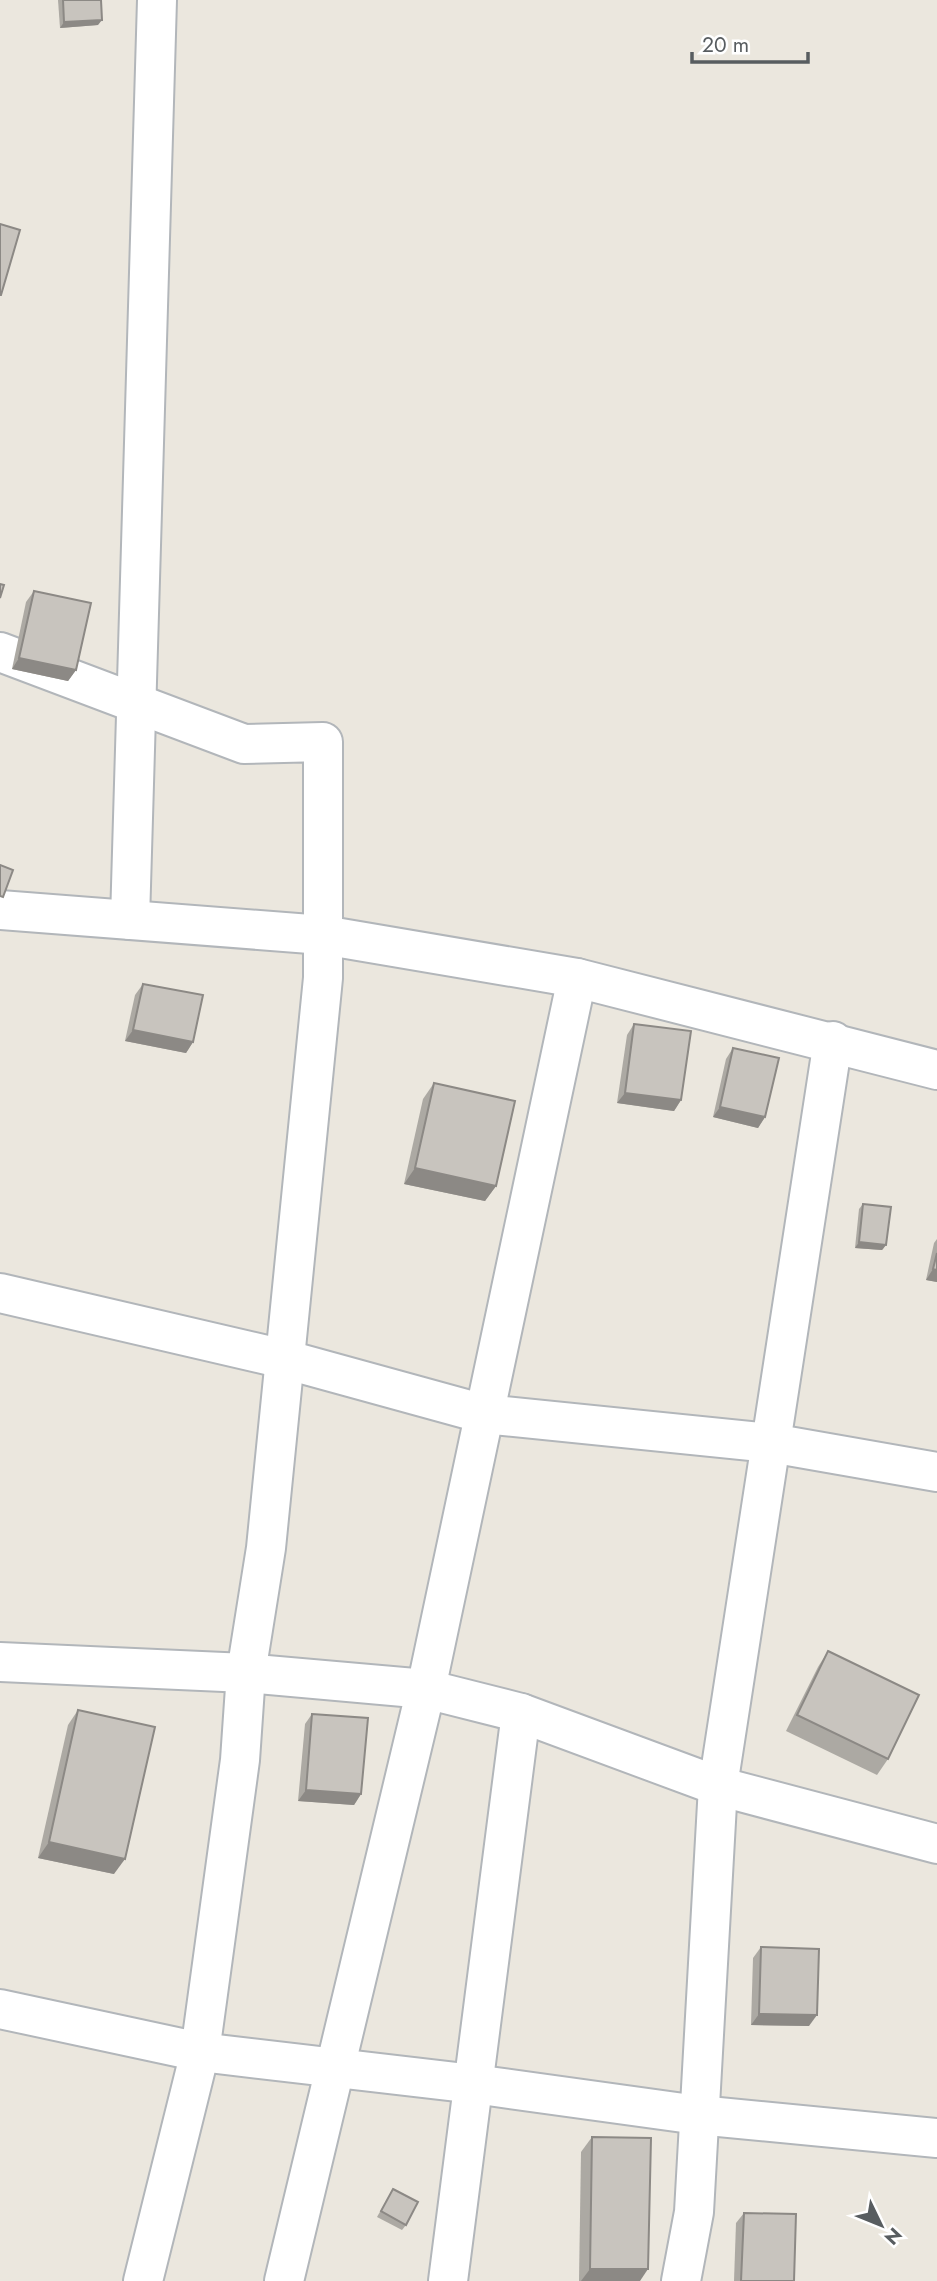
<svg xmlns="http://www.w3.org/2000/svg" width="937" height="2281" viewBox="0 0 937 2281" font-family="Jost,sans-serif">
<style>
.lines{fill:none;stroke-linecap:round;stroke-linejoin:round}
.street-casing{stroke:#b2b6ba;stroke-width:42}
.street{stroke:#fff;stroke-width:38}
.wall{fill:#aca9a3}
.shaded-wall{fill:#8c8985}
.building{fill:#c8c4be;stroke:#8c8985;stroke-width:2}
</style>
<rect width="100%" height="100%" fill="#ebe7de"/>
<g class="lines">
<defs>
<g id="street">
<polyline points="0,652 244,744 323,742 323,978 266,1548 246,1673 240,1760 200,2052 0,2009"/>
<polyline points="0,910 323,935 577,978 937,1070"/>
<polyline points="130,920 157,0"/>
<polyline points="0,1293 284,1359 484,1414 771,1443 937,1472"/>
<polyline points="0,1662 246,1673 426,1689 521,1713 718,1786 937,1844"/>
<polyline points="143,2281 200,2052 474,2084 698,2115 937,2138"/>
<polyline points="284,2281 426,1689 577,978"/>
<polyline points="448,2281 521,1713"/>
<polyline points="681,2281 694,2212 718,1786 833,1041"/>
</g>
</defs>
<!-- street casing -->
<use href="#street" class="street-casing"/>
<!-- street -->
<use href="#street" class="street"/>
</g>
<!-- wall -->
<g class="wall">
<polygon points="58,0 101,0 98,25 60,28"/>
<polygon points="34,591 76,670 68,681 12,669 26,602"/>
<polygon points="143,984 193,1042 186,1053 125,1041 135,995"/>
<polygon points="634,1024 681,1100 674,1111 617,1103 627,1035"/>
<polygon points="733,1048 765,1117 758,1128 713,1117 726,1059"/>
<polygon points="434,1083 496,1186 485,1201 404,1184 423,1099"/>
<polygon points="863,1204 886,1245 882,1250 855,1248 859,1209"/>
<polygon points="937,1239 937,1282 926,1280 934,1243"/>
<polygon points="828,1651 888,1759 877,1775 786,1731 818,1667"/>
<polygon points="78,1710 114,1874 38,1858 68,1725"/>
<polygon points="312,1714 361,1794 354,1805 298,1801 305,1724"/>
<polygon points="761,1947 809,2026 751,2025 753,1958"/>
<polygon points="592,2137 640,2281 579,2281 581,2152"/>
<polygon points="393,2189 406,2225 402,2230 377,2217"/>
<polygon points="744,2213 794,2281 734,2281 736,2223"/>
</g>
<!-- shaded-wall -->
<g class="shaded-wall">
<polygon points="102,20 98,25 60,28 64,22"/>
<polygon points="19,658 76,670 68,681 12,669"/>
<polygon points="133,1030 193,1042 186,1053 125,1041"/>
<polygon points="625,1093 681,1100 674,1111 617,1103"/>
<polygon points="720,1107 765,1117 758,1128 713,1117"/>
<polygon points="415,1168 496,1186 485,1201 404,1184"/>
<polygon points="859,1242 886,1245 882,1250 855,1248"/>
<polygon points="933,1269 937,1270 937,1282 926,1280"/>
<polygon points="306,1790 361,1794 354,1805 298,1801"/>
<polygon points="49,1842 125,1859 114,1874 38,1858"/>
<polygon points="759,2014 817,2015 809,2026 751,2025"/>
<polygon points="590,2269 648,2269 640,2281 581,2281"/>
</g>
<!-- building -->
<g class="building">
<polygon points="63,0 101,0 102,20 64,22"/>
<polygon points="0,224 20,230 1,295 0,295"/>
<polygon points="0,584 4,585 0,598"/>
<polygon points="34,591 91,603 76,670 19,658"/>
<polygon points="0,865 13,870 3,897 0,896"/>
<polygon points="143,984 203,995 193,1042 133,1030"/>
<polygon points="634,1024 691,1031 681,1100 625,1093"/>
<polygon points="733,1048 779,1058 765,1117 720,1107"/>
<polygon points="434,1083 515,1101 496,1186 415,1168"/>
<polygon points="863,1204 891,1207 886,1245 859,1242"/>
<polygon points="937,1253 937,1270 933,1269"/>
<polygon points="828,1651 919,1695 888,1759 797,1715"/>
<polygon points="78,1710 155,1727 125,1859 49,1842"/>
<polygon points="312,1714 368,1718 361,1794 306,1790"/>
<polygon points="761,1947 819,1949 817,2015 759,2014"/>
<polygon points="592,2137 651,2138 648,2269 590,2269"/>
<polygon points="393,2189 418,2202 406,2225 381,2211"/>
<polygon points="744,2213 796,2214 794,2281 741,2281"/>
</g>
<!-- north arrow -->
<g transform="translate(881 2225) rotate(133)" stroke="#ffffff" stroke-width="5" paint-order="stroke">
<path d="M0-5L12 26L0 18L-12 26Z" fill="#585d60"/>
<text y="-10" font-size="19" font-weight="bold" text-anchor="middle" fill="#585d60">N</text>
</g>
<!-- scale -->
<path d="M692 52v10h116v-10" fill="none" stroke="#585d60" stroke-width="3.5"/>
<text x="702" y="52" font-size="21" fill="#585d60" stroke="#ffffff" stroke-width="5" paint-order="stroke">20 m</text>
</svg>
